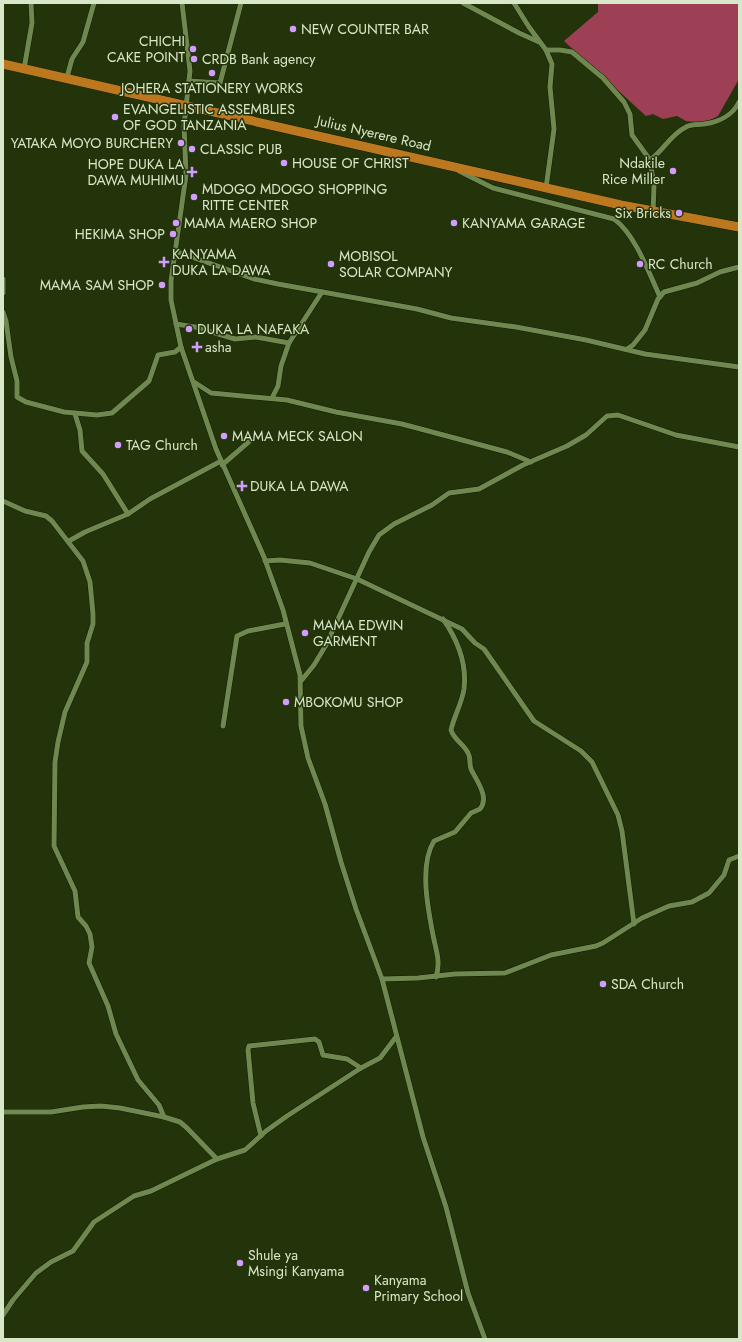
<svg xmlns="http://www.w3.org/2000/svg" width="742" height="1342" viewBox="0 0 742 1342" font-family="Jost,sans-serif">
<style>
.forest{fill:#9d4056}
.lines{fill:none;stroke-linecap:round;stroke-linejoin:round}
.street-casing{stroke:#101b01;stroke-width:6}
.highway-casing{stroke:#101b01;stroke-width:10}
.street{stroke:#6f8850;stroke-width:5}
.highway{stroke:#bb781e;stroke-width:9}
.poi-dot{fill:#d19dfe;stroke:#24340a;stroke-width:1.5}
.labels{text-anchor:middle;dominant-baseline:central;stroke-width:3;stroke-linejoin:round;paint-order:stroke}
.poi-label{font-size:14px;fill:#d9e7c9;stroke:#24340a;text-anchor:start}
.street-label{font-size:14px;fill:#d9e7c9;stroke:#24340a}
</style>
<rect width="100%" height="100%" fill="#24340a"/>
<!-- forest -->
<polygon class="forest" points="598,3 739,3 739,79 718,116 704,123 686,121 677,116 663,119 653,114 646,116 564,41 598,12"/>
<g class="lines">
<defs>
<g id="street">
<polyline points="182,3 190,71 184,125 186,175 171,281 171,300 181,347 216,449 264,557 283,610 300,675 301,726 308,758 325,804 341,862 356,909 382,979 423,1137 446,1207 468,1293 485,1339"/>
<polyline points="463,3 519,33 539,42"/>
<polyline points="514,3 529,27 546,50 552,64 550,87 554,129 546,188"/>
<polyline points="546,50 560,50 572,52 603,78 624,102 630,114 632,135 650,160 654,186 653,212"/>
<polyline points="24,69 32,23 31,3"/>
<polyline points="67,77 72,59 83,42 94,3"/>
<polyline points="189,81 220,83 241,3"/>
<path d="M650 160C664 150 670 135 686 127 691 124 699 125 704 124 719 122 733 115 739 102"/>
<path d="M459 171 493 188 614 219C635 234 649 273 660 297"/>
<polyline points="175,251 254,279 278,284 417,309 451,318 516,327 586,340 645,354 739,367"/>
<polyline points="3,279 3,293"/>
<polyline points="3,312 6,321 11,357 17,381 17,397 26,402 64,412 97,415 112,413 149,381 158,355 175,352 181,347"/>
<polyline points="176,324 195,327 235,339 256,337 289,343"/>
<polyline points="627,349 633,345 645,330 658,299 664,292 697,283 720,272 739,267"/>
<polyline points="194,382 211,393 287,400 336,412 402,424 507,452 531,462"/>
<polyline points="272,398 278,386 281,366 289,343 322,292"/>
<polyline points="75,414 80,430 82,451 103,474 128,514"/>
<polyline points="222,465 252,439"/>
<polyline points="3,501 25,511 46,516 52,521 83,561 90,582 93,614 93,624 87,643 87,662 65,712 58,742 55,762 54,846 75,891 78,917 86,926 90,934 92,947 89,963 108,1006 116,1034 138,1080 159,1105 164,1117"/>
<polyline points="69,541 85,532 128,514 150,499 221,461"/>
<polyline points="265,561 280,560 310,563 357,579 462,629 475,643 484,649 534,721 581,751 592,762 618,815 622,831 634,924"/>
<polyline points="301,681 314,665 326,645 369,552 379,535 394,524 432,505 449,493 479,489 523,465 567,446 586,435 607,416 618,415 676,435 739,447"/>
<polyline points="223,726 237,636 248,631 285,624"/>
<path d="M436 977C441 961 436 951 433 935 428 909 419 865 434 841L455 832 471 813 480 809C490 797 476 780 471 769 469 764 471 758 468 753 464 744 454 740 451 730 454 716 462 703 464 689 467 664 457 639 443 619"/>
<polyline points="382,979 418,978 455,974 505,973 551,955 596,946 603,943 642,918 669,906 692,902 709,893 724,875 729,860 739,856"/>
<polyline points="3,1112 51,1112 83,1107 101,1106 120,1108 164,1117 180,1122 187,1128 217,1159"/>
<polyline points="261,1136 253,1103 248,1050 249,1046 315,1039 319,1042 323,1055 347,1059 361,1068"/>
<polyline points="3,1315 13,1300 36,1273 51,1262 73,1251 94,1222 134,1196 151,1191 217,1159 245,1150 266,1131 287,1116 361,1068 380,1058 396,1037"/>
</g>
<polyline id="highway" points="3,64 621,205 739,227"/>
</defs>
<!-- street casing -->
<use href="#street" class="street-casing"/>
<!-- highway casing -->
<use href="#highway" class="highway-casing"/>
<!-- street -->
<use href="#street" class="street"/>
<!-- highway -->
<use href="#highway" class="highway"/>
</g>
<!-- markers -->
<g class="poi-dot">
<circle cx="293" cy="29" r="4"/>
<circle cx="193" cy="49" r="4"/>
<circle cx="194" cy="59" r="4"/>
<circle cx="212" cy="73" r="4"/>
<circle cx="115" cy="117" r="4"/>
<circle cx="181" cy="143" r="4"/>
<circle cx="192" cy="149" r="4"/>
<circle cx="284" cy="163" r="4"/>
<circle cx="673" cy="171" r="4"/>
<path d="M190 166h4v4h4v4h-4v4h-4v-4h-4v-4h4z"/>
<circle cx="194" cy="197" r="4"/>
<circle cx="679" cy="213" r="4"/>
<circle cx="176" cy="223" r="4"/>
<circle cx="454" cy="223" r="4"/>
<circle cx="173" cy="234" r="4"/>
<path d="M162 256h4v4h4v4h-4v4h-4v-4h-4v-4h4z"/>
<circle cx="331" cy="264" r="4"/>
<circle cx="640" cy="264" r="4"/>
<circle cx="162" cy="285" r="4"/>
<circle cx="189" cy="329" r="4"/>
<path d="M195 341h4v4h4v4h-4v4h-4v-4h-4v-4h4z"/>
<circle cx="224" cy="436" r="4"/>
<circle cx="118" cy="445" r="4"/>
<path d="M240 480h4v4h4v4h-4v4h-4v-4h-4v-4h4z"/>
<circle cx="305" cy="633" r="4"/>
<circle cx="286" cy="702" r="4"/>
<circle cx="603" cy="984" r="4"/>
<circle cx="240" cy="1263" r="4"/>
<circle cx="366" cy="1288" r="4"/>
</g>
<g class="labels">
<!-- poi labels -->
<g class="poi-label">
<text x="301" y="29">NEW COUNTER BAR</text>
<text x="185" y="41" text-anchor="end">CHICHI<tspan x="185" dy="16">CAKE POINT</tspan></text>
<text x="202" y="59">CRDB Bank agency</text>
<text x="212" y="88" text-anchor="middle">JOHERA STATIONERY WORKS</text>
<text x="123" y="109">EVANGELISTIC ASSEMBLIES<tspan x="123" dy="16">OF GOD TANZANIA</tspan></text>
<text x="173" y="143" text-anchor="end">YATAKA MOYO BURCHERY</text>
<text x="200" y="149">CLASSIC PUB</text>
<text x="292" y="163">HOUSE OF CHRIST</text>
<text x="665" y="163" text-anchor="end">Ndakile<tspan x="665" dy="16">Rice Miller</tspan></text>
<text x="184" y="164" text-anchor="end">HOPE DUKA LA<tspan x="184" dy="16">DAWA MUHIMU</tspan></text>
<text x="202" y="189">MDOGO MDOGO SHOPPING<tspan x="202" dy="16">RITTE CENTER</tspan></text>
<text x="671" y="213" text-anchor="end">Six Bricks</text>
<text x="184" y="223">MAMA MAERO SHOP</text>
<text x="462" y="223">KANYAMA GARAGE</text>
<text x="165" y="234" text-anchor="end">HEKIMA SHOP</text>
<text x="172" y="254">KANYAMA<tspan x="172" dy="16">DUKA LA DAWA</tspan></text>
<text x="339" y="256">MOBISOL<tspan x="339" dy="16">SOLAR COMPANY</tspan></text>
<text x="648" y="264">RC Church</text>
<text x="154" y="285" text-anchor="end">MAMA SAM SHOP</text>
<text x="197" y="329">DUKA LA NAFAKA</text>
<text x="205" y="347">asha</text>
<text x="232" y="436">MAMA MECK SALON</text>
<text x="126" y="445">TAG Church</text>
<text x="250" y="486">DUKA LA DAWA</text>
<text x="313" y="625">MAMA EDWIN<tspan x="313" dy="16">GARMENT</tspan></text>
<text x="294" y="702">MBOKOMU SHOP</text>
<text x="611" y="984">SDA Church</text>
<text x="248" y="1255">Shule ya<tspan x="248" dy="16">Msingi Kanyama</tspan></text>
<text x="374" y="1280">Kanyama<tspan x="374" dy="16">Primary School</tspan></text>
</g>
<!-- street labels -->
<g class="street-label">
<text transform="translate(374 133) rotate(13)">Julius Nyerere Road</text>
</g>
</g>
<!-- border -->
<rect width="742" height="1342" fill="none" stroke="#d9e7c9" stroke-width="8"/>
</svg>
